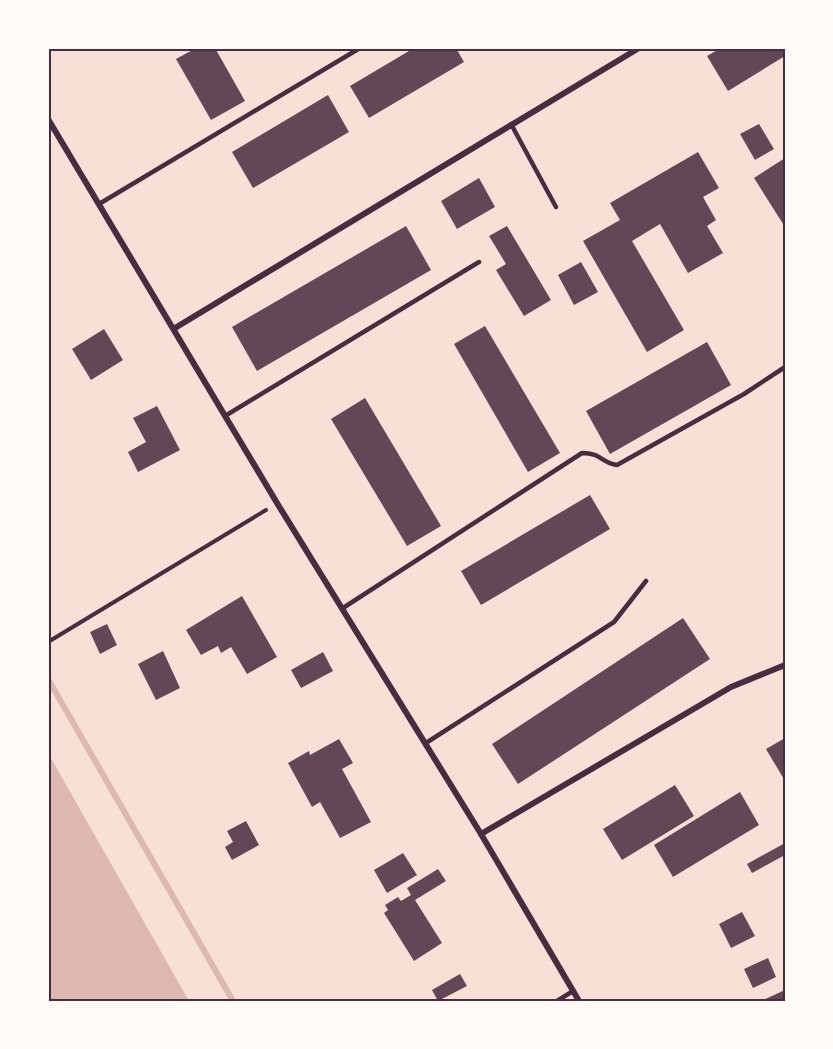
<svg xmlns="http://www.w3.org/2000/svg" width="833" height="1049" viewBox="0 0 833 1049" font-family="Mulish,sans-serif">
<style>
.water{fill:#dcb8b0}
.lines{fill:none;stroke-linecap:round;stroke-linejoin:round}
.stream{stroke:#dcb8b0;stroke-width:6}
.building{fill:#644757}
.path{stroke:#4a2c40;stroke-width:4}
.service{stroke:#4a2c40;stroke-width:4.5}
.minor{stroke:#4a2c40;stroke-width:6}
.neatline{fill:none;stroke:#4a2c40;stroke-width:2}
</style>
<rect width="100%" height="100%" fill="#f7e1d7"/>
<!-- water -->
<polygon class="water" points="48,753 189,1001 48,1001"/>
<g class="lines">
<!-- stream -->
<polyline class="stream" points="48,679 233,1001"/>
</g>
<!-- building -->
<g class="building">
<polygon points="196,48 215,48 245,101 211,120 176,59"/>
<polygon points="414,48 456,48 464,62 369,118 350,86"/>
<polygon points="721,48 785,48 785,56 728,91 707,56"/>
<polygon points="328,95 349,132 253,188 232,152"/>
<polygon points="759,124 774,149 755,160 740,134"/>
<polygon points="698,152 719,188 703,197 716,220 707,226 723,253 688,273 660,224 632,241 684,330 647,352 583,241 620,220 610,203"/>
<polygon points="785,158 785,227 754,178"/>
<polygon points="479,178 495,207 457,229 441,201"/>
<polygon points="406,226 431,270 257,371 232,327"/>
<polygon points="507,226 551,300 524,316 496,270 506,264 489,236"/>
<polygon points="581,262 598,292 574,305 558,275"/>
<polygon points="485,326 560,453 528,472 454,344"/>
<polygon points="104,329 123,360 91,380 72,349"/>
<polygon points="707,342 731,385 610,454 586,411"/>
<polygon points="365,398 441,526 407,546 331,419"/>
<polygon points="157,406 180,450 138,472 128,452 146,442 133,418"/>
<polygon points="590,495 610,529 481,605 461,571"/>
<polygon points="242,596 277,657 247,674 231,647 221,653 218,646 201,655 186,630"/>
<polygon points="683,618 710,659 518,784 492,744"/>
<polygon points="107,624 117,645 100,654 90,632"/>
<polygon points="163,651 180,688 156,700 138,664"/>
<polygon points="323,652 333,671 301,688 291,670"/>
<polygon points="785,738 785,781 766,749"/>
<polygon points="339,739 353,763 342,769 371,822 340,838 320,802 312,807 288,763 309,751 310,755"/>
<polygon points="675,785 694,816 622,860 603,829"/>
<polygon points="740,792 759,825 673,877 654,845"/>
<polygon points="246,821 259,845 232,860 225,847 233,842 227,831"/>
<polygon points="785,843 785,855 752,873 747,864"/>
<polygon points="403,853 417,875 387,893 374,870"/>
<polygon points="438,869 446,881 415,900 442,943 414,961 384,913 388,910 385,905 398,897 401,901 411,895 407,888"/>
<polygon points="742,912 755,936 731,948 719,924"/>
<polygon points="768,958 776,977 753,988 744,969"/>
<polygon points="460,974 467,986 438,1001 432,990"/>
<polygon points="785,990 785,1001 761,1001"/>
</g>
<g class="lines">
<!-- path -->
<polyline class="path" points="48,642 266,510"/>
<!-- service -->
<g class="service">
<polyline points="511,124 556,207"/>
<polyline points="99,204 360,48"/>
<polyline points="225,416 479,262"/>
<path d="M343 608 582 453C602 453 601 463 617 465L744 394 785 367"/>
<polyline points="426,743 614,622 646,581"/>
<polyline points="557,1001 573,991"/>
</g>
<!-- minor -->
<g class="minor">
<polyline points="48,119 277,503 481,834 579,1001"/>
<polyline points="175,328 639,48"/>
<polyline points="481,834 731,687 785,665"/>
</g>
</g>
<!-- border -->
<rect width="833" height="1049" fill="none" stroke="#fffaf5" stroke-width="99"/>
<rect x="50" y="50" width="734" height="950" class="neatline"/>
</svg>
